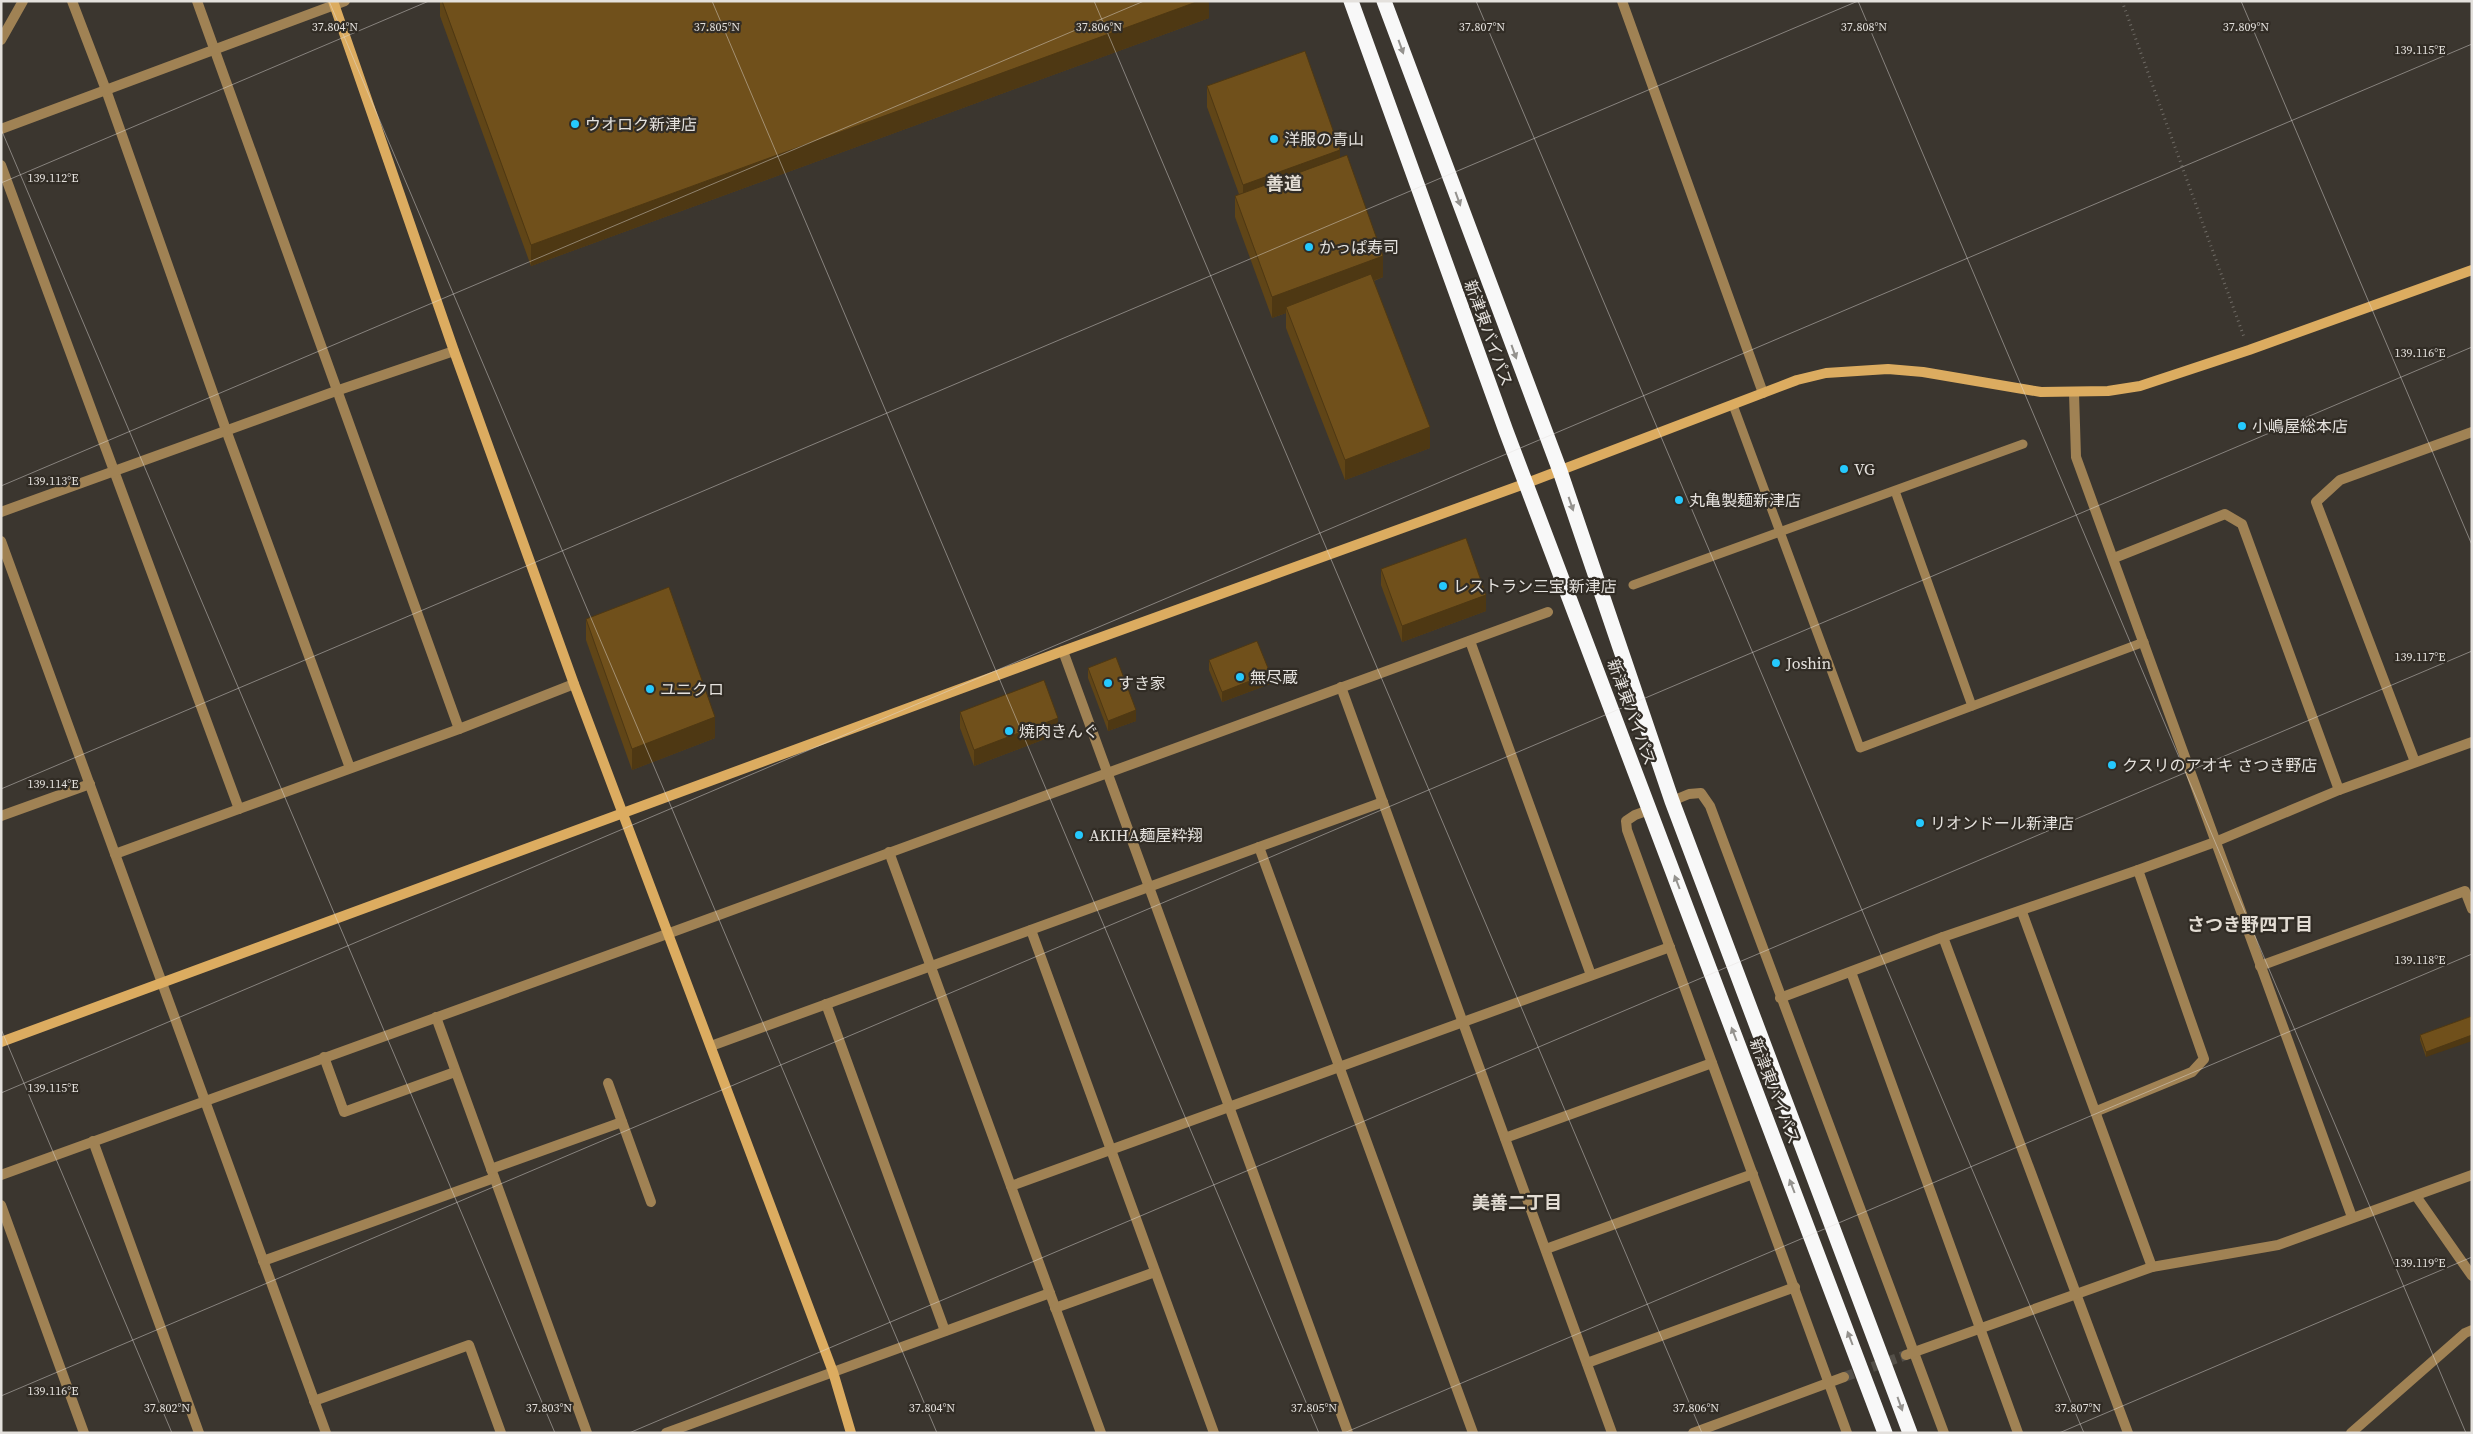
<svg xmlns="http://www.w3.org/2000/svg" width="2473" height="1434" viewBox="0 0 2473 1434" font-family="'Source Serif 4','Noto Sans JP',serif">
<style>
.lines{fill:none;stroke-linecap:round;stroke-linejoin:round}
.street-tunnel{stroke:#545049;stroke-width:10;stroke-dasharray:10 5;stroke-linecap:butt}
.path{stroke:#6e6a64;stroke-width:3;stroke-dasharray:1 4;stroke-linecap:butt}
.lane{stroke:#a08254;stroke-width:9}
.street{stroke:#a08254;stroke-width:10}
.secondary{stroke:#dcac60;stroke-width:10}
.highway{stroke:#f8f8f8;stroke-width:15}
.wall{fill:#604517}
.shaded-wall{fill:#4e3813}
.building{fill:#70501b;stroke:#4e3813}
.oneway{fill:#94928e}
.ticks{fill:none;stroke:#e4e1dd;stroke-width:1;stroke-opacity:0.45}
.poi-dot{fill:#25c9fe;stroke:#312c25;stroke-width:2}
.labels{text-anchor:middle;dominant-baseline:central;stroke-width:4.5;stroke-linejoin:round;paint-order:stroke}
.poi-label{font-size:16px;fill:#e4e1dd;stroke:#312c25;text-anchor:start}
.street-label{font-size:16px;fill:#e4e1dd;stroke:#312c25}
.neighbourhood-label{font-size:18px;font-weight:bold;fill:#e2dcd3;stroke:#312c25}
.ticks-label{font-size:12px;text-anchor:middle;fill:#e4e1dd;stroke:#312c25;stroke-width:4.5;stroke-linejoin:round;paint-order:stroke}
</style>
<rect width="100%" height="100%" fill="#3b362f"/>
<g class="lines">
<!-- street-tunnel -->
<polyline class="street-tunnel" points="1844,1377 1906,1355"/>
<!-- path -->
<polyline class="path" points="2122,1 2244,337"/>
<!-- lane -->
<g class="lane">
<polyline points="1733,405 1860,748 2144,642"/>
<polyline points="1895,491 1972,706"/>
<polyline points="1633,585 2023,444"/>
</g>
<!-- street -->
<g class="street">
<polyline points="72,1 106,90 226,430 350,768"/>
<polyline points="197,1 459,729"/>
<polyline points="1622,1 1763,393"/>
<polyline points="1,40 23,1"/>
<polyline points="1,129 345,1"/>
<polyline points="1,165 239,809"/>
<polyline points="2074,393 2076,457 2352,1217"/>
<polyline points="1,512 336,391 454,351"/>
<polyline points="1,541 326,1433"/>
<polyline points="2114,558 2225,514 2242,524 2339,790"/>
<polyline points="1470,641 1591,975"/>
<polyline points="1063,651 1348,1433"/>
<polyline points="1341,687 1612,1433"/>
<polyline points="2415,762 2316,502 2340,480 2472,432"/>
<polyline points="1672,801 1689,794 1701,793 1710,806 1944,1433"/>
<polyline points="1649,810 1635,815 1626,821 1627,830 1847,1433"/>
<polyline points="1,816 90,784"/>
<polyline points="1259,847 1473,1433"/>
<polyline points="889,852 1101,1433"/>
<polyline points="115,854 459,729 574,684"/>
<polyline points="2022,912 2152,1267"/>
<polyline points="1031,930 1214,1433"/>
<polyline points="1943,937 2128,1433"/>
<polyline points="2260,966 2465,891 2472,909"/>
<polyline points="1851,972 2018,1433"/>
<polyline points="1780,998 1943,937 2138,870 2215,842 2339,790 2472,742"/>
<polyline points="826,1004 945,1331"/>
<polyline points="436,1017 587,1433"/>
<polyline points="711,1046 1383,802"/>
<polyline points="324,1057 344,1112 455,1072"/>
<polyline points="608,1083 651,1202"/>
<polyline points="2097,1111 2192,1072 2204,1059 2138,870"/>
<polyline points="1505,1138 1712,1063"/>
<polyline points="93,1141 199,1433"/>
<polyline points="491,1169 622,1122"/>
<polyline points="1,1175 667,934 1548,612"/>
<polyline points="1011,1186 1670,947"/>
<polyline points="2416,1196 2472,1276"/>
<polyline points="1,1205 84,1433"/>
<polyline points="1546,1249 1753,1174"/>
<polyline points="263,1261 494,1178"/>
<polyline points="1055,1308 1155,1272"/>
<polyline points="1906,1355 2152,1267 2278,1245 2472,1175"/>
<polyline points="1587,1363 1795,1287"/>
<polyline points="314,1401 469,1345 501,1433"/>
<polyline points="666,1433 1050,1293"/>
<polyline points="1693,1433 1844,1377"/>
<polyline points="2351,1433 2465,1333 2472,1330"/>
</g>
<!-- secondary -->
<g class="secondary">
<polyline points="333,1 454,351 574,684 833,1372 851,1433"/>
<polyline points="1,1042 1063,651 1527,483 1797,380 1826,373 1888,369 1923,372 2041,392 2108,391 2140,386 2249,350 2472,270"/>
</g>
<!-- highway -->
<g class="highway">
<polyline points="1351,1 1506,431 1885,1433"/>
<polyline points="1384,1 1560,471 1672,801 1910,1433"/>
</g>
</g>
<!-- wall -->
<g class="wall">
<polygon points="440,1 1209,1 1209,18 531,266 440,16"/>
<polygon points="1207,86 1340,157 1383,277 1374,281 1430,448 1345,480 1286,328 1286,313 1272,318 1235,217 1235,196 1239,194 1207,107"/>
<polygon points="1381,569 1486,611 1402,642 1381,585"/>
<polygon points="586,619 715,738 632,770 586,640"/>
<polygon points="1209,660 1270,684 1222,702 1209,670"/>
<polygon points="1088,668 1136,721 1108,731 1088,678"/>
<polygon points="960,712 1058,734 974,766 960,728"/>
<polygon points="2472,1016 2426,1057 2420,1040 2420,1035"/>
</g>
<!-- shaded-wall -->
<g class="shaded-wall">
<polygon points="1199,1 1209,1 1209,18 531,266 531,245"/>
<polygon points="1340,150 1340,171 1243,206 1243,185"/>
<polygon points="1383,256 1383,277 1288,312 1286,307 1286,313 1272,318 1272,297"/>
<polygon points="1430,427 1430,448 1345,480 1345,460"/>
<polygon points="1486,595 1486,611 1402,642 1402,626"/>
<polygon points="1270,673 1270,684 1222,702 1222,692"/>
<polygon points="1136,710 1136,721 1108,731 1108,721"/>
<polygon points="715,717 715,738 632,770 632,749"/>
<polygon points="1058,718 1058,734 974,766 974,750"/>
<polygon points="2472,1035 2472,1041 2426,1057 2426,1052"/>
</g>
<!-- building -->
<g class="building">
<polygon points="442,1 1199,1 531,245"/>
<polygon points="1305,51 1340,150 1243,185 1207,86"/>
<polygon points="1347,155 1383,256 1272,297 1235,196"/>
<polygon points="1371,274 1430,427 1345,460 1286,307"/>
<polygon points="1466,538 1486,595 1402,626 1381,569"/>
<polygon points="669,587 715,717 632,749 586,619"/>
<polygon points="1257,641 1270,673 1222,692 1209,660"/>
<polygon points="1116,657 1136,710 1108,721 1088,668"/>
<polygon points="1044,680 1058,718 974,750 960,712"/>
<polygon points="2472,1016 2472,1035 2426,1052 2420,1035"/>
</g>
<!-- one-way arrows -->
<defs><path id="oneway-solid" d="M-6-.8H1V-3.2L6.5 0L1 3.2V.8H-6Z" transform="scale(1.25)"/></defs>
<g class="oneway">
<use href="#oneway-solid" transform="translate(1401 47) rotate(70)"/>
<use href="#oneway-solid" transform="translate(1458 199) rotate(70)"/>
<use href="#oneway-solid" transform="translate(1514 352) rotate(70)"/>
<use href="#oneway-solid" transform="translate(1571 504) rotate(71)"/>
<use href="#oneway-solid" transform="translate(1677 882) rotate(-111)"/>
<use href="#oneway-solid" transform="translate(1734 1034) rotate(-111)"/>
<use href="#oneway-solid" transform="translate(1792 1186) rotate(-111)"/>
<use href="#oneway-solid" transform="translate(1850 1338) rotate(-111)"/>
<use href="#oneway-solid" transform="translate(1900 1404) rotate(70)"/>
</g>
<!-- ticks -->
<path class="ticks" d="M329 1 937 1433M712 1 1319 1433M1094 1 1702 1433M1476 1 2084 1433M1858 1 2466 1433M2241 1 2472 545M1 129 555 1433M1 183 429 1M1 486 1144 1M1 789 1858 1M1 1029 172 1433M1 1093 2472 44M1 1396 2472 347M629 1433 2472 651M1344 1433 2472 954M2059 1433 2472 1257"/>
<!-- markers -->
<g class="poi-dot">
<circle cx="575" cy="124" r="5"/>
<circle cx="1274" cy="139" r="5"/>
<circle cx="1309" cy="247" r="5"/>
<circle cx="2242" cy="426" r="5"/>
<circle cx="1844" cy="469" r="5"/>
<circle cx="1679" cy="500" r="5"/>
<circle cx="1443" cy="586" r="5"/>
<circle cx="1776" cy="663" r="5"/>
<circle cx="1240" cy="677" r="5"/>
<circle cx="1108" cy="683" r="5"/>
<circle cx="650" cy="689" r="5"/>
<circle cx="1009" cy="731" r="5"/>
<circle cx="2112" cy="765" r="5"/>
<circle cx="1920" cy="823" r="5"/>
<circle cx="1079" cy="835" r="5"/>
</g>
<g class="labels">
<!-- poi labels -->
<g class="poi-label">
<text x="585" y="124">ウオロク新津店</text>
<text x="1284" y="139">洋服の青山</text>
<text x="1319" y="247">かっぱ寿司</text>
<text x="2252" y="426">小嶋屋総本店</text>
<text x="1854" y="469">VG</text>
<text x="1689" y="500">丸亀製麺新津店</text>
<text x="1453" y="586">レストラン三宝 新津店</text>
<text x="1786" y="663">Joshin</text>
<text x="1250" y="677">無尽蔵</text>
<text x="1118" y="683">すき家</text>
<text x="660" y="689">ユニクロ</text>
<text x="1019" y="731">焼肉きんぐ</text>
<text x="2122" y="765">クスリのアオキ さつき野店</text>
<text x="1930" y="823">リオンドール新津店</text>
<text x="1089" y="835">AKIHA麺屋粋翔</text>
</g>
<!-- street labels -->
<g class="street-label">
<text transform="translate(1489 333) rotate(70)">新津東バイパス</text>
<text transform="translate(1632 712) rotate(70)">新津東バイパス</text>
<text transform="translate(1775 1091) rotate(69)">新津東バイパス</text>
</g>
<!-- neighbourhood labels -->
<g class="neighbourhood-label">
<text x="1284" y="183">善道</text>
<text x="2250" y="924">さつき野四丁目</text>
<text x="1517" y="1202">美善二丁目</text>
</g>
</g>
<g class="ticks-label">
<text x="335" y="31">37.804°N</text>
<text x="717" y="31">37.805°N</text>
<text x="1099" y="31">37.806°N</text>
<text x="1482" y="31">37.807°N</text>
<text x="1864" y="31">37.808°N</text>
<text x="2246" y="31">37.809°N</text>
<text x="2420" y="54">139.115°E</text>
<text x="53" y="182">139.112°E</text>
<text x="2420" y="357">139.116°E</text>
<text x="53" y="485">139.113°E</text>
<text x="2420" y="661">139.117°E</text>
<text x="53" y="788">139.114°E</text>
<text x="2420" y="964">139.118°E</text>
<text x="53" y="1092">139.115°E</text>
<text x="2420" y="1267">139.119°E</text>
<text x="53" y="1395">139.116°E</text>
<text x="167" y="1412">37.802°N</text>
<text x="549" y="1412">37.803°N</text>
<text x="932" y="1412">37.804°N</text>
<text x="1314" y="1412">37.805°N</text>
<text x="1696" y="1412">37.806°N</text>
<text x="2078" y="1412">37.807°N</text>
</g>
<!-- border -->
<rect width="2473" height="1434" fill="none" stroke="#e4e1dd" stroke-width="5"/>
</svg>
